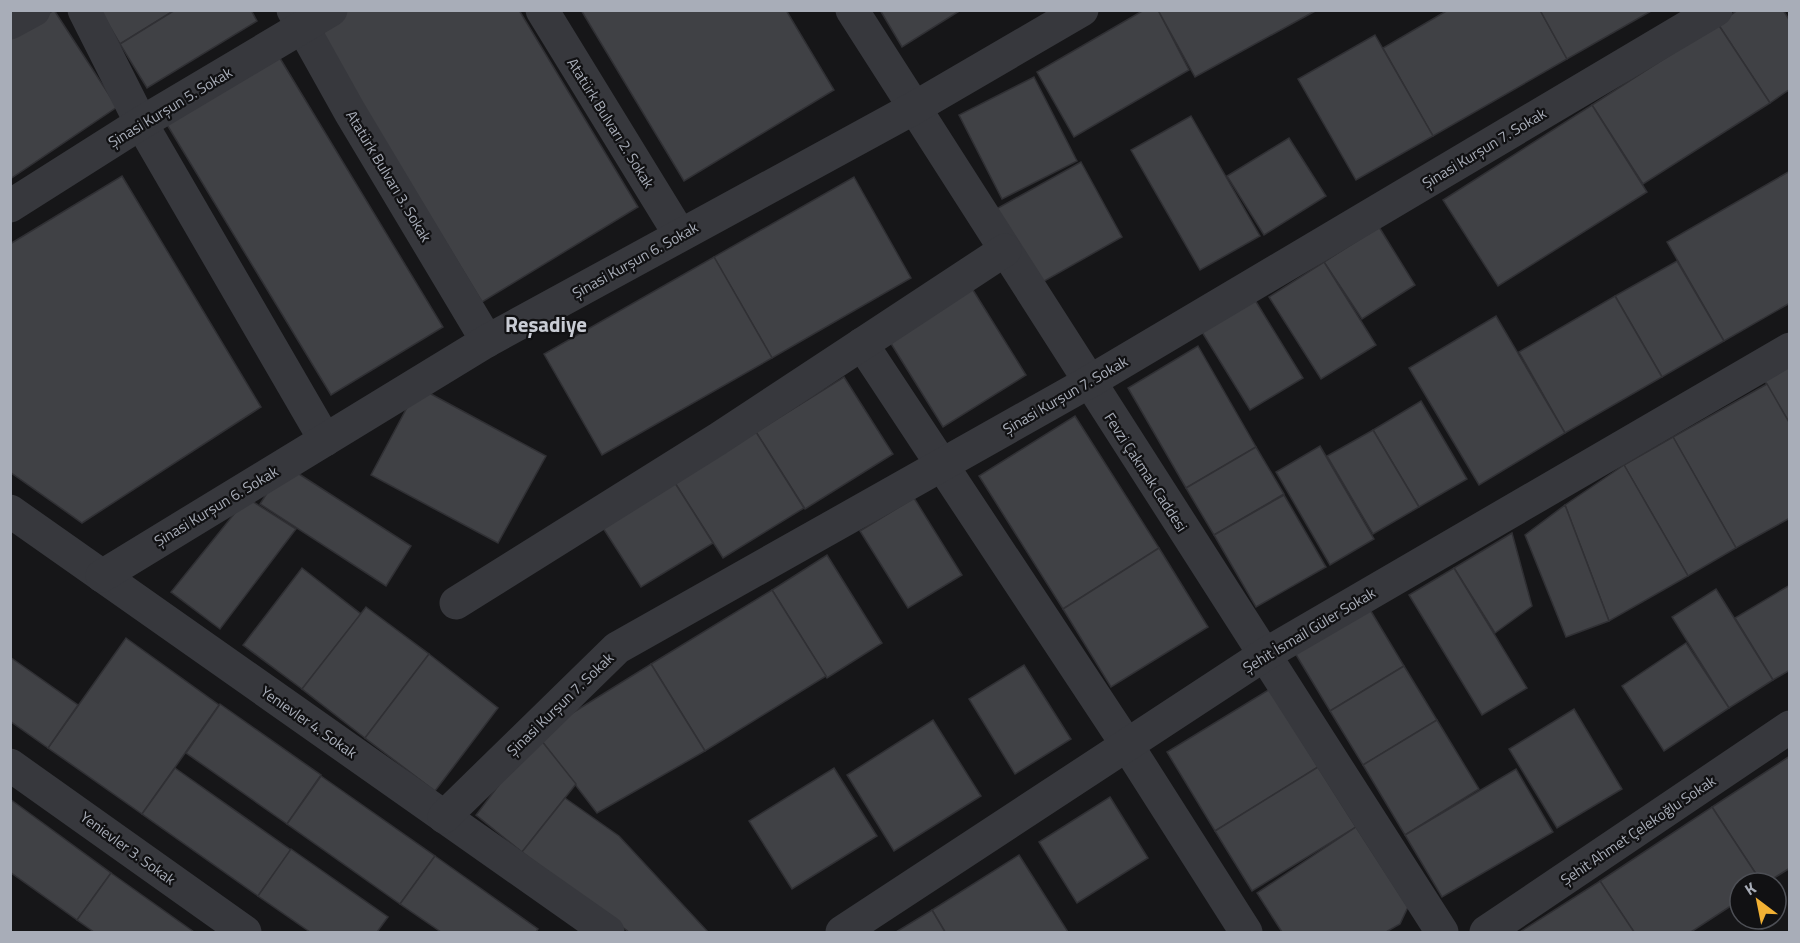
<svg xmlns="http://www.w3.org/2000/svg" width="1800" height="943" viewBox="0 0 1800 943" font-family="'Titillium Web',sans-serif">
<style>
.building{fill:#404145;stroke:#303034;stroke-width:1.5}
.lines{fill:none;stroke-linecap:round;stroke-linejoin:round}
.minor{stroke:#37383d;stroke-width:33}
.labels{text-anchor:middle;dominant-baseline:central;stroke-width:4.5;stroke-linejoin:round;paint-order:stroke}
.street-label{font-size:15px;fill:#a8adb8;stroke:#111113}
.district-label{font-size:21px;font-weight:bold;fill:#c9ccd4;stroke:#111113}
</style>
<rect width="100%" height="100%" fill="#161618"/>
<!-- building -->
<g class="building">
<polygon points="54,10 117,107 10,179 10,38"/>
<polygon points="100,10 175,10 120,44"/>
<polygon points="175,10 251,10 257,21 147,88 120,44"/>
<polygon points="349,10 519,10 638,207 482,302 317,30"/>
<polygon points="581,10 786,10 834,90 684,181"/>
<polygon points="880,10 961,10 902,47"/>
<polygon points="1144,10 1158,10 1189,70 1074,137 1037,72"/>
<polygon points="1158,10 1317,10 1195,77"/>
<polygon points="1448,10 1540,10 1567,59 1433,136 1383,48"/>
<polygon points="1540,10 1653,10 1567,59"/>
<polygon points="1738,10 1783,10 1790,21 1790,89 1770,103 1718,24"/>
<polygon points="1718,24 1770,103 1643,184 1592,105"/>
<polygon points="1375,35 1433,136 1356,180 1298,79"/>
<polygon points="278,55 443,327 331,395 166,123"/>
<polygon points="1034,77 1077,161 1002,199 959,115"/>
<polygon points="1592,105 1647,192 1498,286 1443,200"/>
<polygon points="1191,116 1260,236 1200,270 1131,150"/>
<polygon points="1289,138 1326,196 1264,235 1227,176"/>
<polygon points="1081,162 1122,237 1032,288 989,213"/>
<polygon points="1790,171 1790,303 1724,341 1667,242"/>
<polygon points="122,176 261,407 82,523 10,472 10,244"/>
<polygon points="854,177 911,278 772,358 714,257"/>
<polygon points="1379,227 1415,285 1362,319 1324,262"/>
<polygon points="714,257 772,358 602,455 544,354"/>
<polygon points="1677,261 1724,341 1662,377 1615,296"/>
<polygon points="1324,262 1376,345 1321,379 1269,297"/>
<polygon points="968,282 1026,375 943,427 885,334"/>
<polygon points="1615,296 1662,377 1565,433 1519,352"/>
<polygon points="1255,300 1303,378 1250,410 1202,332"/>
<polygon points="1496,316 1565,433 1479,485 1409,368"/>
<polygon points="1198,346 1256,447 1186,488 1128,388"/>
<polygon points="1790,363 1790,424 1763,378"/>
<polygon points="844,377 893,454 805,509 756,432"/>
<polygon points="1767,384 1790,424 1790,518 1736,548 1673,437"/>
<polygon points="418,387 546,456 498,543 371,475"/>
<polygon points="1421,401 1467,479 1419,507 1373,430"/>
<polygon points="1075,416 1159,548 1063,609 979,476"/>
<polygon points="1373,430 1419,507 1373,534 1327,456"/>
<polygon points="756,432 804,508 723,558 675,483"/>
<polygon points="1673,437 1736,548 1688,576 1624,465"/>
<polygon points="1320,446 1374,539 1330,565 1276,472"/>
<polygon points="1256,447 1284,494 1214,535 1186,488"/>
<polygon points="285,465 411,546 386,586 260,504"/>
<polygon points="1624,465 1688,576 1609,621 1565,505"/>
<polygon points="675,483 713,543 641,587 603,528"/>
<polygon points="1284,495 1326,567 1256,607 1214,535"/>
<polygon points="247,498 296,529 220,629 171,592"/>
<polygon points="914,498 962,575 908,608 860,531"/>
<polygon points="1565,505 1609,621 1566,637 1525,535"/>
<polygon points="1512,533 1532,606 1495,633 1454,568"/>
<polygon points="1159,548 1208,627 1111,687 1063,609"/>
<polygon points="827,555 882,643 827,678 772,590"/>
<polygon points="302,568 361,614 302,689 243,645"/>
<polygon points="1454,568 1527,688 1482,715 1409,595"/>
<polygon points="1790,585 1790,670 1773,680 1735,618"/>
<polygon points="1716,589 1773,680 1729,708 1672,617"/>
<polygon points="772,590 826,676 705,751 651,664"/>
<polygon points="366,607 429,654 365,738 302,689"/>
<polygon points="1369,608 1404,666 1330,711 1295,653"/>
<polygon points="126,638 219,705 142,814 48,748"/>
<polygon points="1686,643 1729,708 1664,751 1622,686"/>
<polygon points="429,654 498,708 435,791 365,738"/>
<polygon points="10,657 78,705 48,748 10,721"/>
<polygon points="651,664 705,751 597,813 537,735"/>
<polygon points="1024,665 1071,739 1015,774 969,699"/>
<polygon points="1404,666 1437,720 1363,765 1330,711"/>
<polygon points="1270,689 1318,767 1215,831 1167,752"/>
<polygon points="220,704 321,775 287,824 186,753"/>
<polygon points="1574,709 1622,789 1557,828 1509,749"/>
<polygon points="933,720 981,796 894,851 847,775"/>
<polygon points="1437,720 1479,789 1405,835 1363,765"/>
<polygon points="537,735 576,784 522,852 476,815"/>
<polygon points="1790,756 1790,868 1766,883 1762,883 1712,807"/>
<polygon points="1318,767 1356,827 1252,891 1215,831"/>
<polygon points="175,768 291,850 258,896 142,814"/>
<polygon points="834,768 877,836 792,889 749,821"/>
<polygon points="1516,769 1553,832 1442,897 1405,835"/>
<polygon points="321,776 435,856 400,904 287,824"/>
<polygon points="1110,797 1148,858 1077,903 1039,842"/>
<polygon points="565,798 619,836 708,932 629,932 522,852"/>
<polygon points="10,799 111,873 77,920 10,872"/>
<polygon points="1712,807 1762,883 1740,883 1740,900 1691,932 1634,932 1600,881"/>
<polygon points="1356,827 1408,907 1400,924 1386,932 1282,932 1257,893"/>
<polygon points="291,849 388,917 377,932 310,932 258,896"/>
<polygon points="1019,855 1068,932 945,932 932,910"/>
<polygon points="435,856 538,929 536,932 441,932 400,904"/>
<polygon points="111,873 194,932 94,932 77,920"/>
<polygon points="1600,881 1634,932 1520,932"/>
<polygon points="932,910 945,932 896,932"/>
</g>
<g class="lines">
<!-- minor -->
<g class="minor">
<polyline points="84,10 141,123 325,440"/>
<polyline points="293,10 350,112 487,341"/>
<polyline points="542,10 680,235"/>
<polyline points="852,10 1442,932"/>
<polyline points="10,23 34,10"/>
<polyline points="10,206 141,123 331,10"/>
<polyline points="862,344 1127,745 1246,932"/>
<polyline points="10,511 608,932"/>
<polyline points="102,576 487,341 914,108 1082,10"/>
<polyline points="456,603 718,439 1005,250"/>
<polyline points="10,765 245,932"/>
<polyline points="444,817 617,648 1089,382 1716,10"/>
<polyline points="842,932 1264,655 1790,349"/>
<polyline points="1486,932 1790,727"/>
</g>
</g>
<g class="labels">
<!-- street labels -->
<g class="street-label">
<text transform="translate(170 107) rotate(-31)">Şinasi Kurşun 5. Sokak</text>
<text transform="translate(611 123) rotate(58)">Atatürk Bulvarı 2. Sokak</text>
<text transform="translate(1484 148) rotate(-31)">Şinasi Kurşun 7. Sokak</text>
<text transform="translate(389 176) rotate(59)">Atatürk Bulvarı 3. Sokak</text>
<text transform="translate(635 260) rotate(-29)">Şinasi Kurşun 6. Sokak</text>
<text transform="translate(1065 395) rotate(-30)">Şinasi Kurşun 7. Sokak</text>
<text transform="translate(1146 472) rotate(57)">Fevzi Çakmak Caddesi</text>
<text transform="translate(216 506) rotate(-31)">Şinasi Kurşun 6. Sokak</text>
<text transform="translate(1309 630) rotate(-31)">Şehit İsmail Güler Sokak</text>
<text transform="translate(560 704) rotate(-44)">Şinasi Kurşun 7. Sokak</text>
<text transform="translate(309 722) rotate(35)">Yenievler 4. Sokak</text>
<text transform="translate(1638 830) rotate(-34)">Şehit Ahmet Çelekoğlu Sokak</text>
<text transform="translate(128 848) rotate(36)">Yenievler 3. Sokak</text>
</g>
<!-- district labels -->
<g class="district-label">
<text x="546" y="324">Reşadiye</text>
</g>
</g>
<!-- border -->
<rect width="1800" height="943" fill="none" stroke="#a8adb8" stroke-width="24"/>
<!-- north arrow -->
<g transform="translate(1758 901) rotate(328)"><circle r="28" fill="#111113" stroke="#4d4f55" stroke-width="1.5"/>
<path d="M0-4.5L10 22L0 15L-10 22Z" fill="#f2b134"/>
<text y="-9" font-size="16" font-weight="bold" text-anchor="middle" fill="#a8adb8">K</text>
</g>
</svg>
